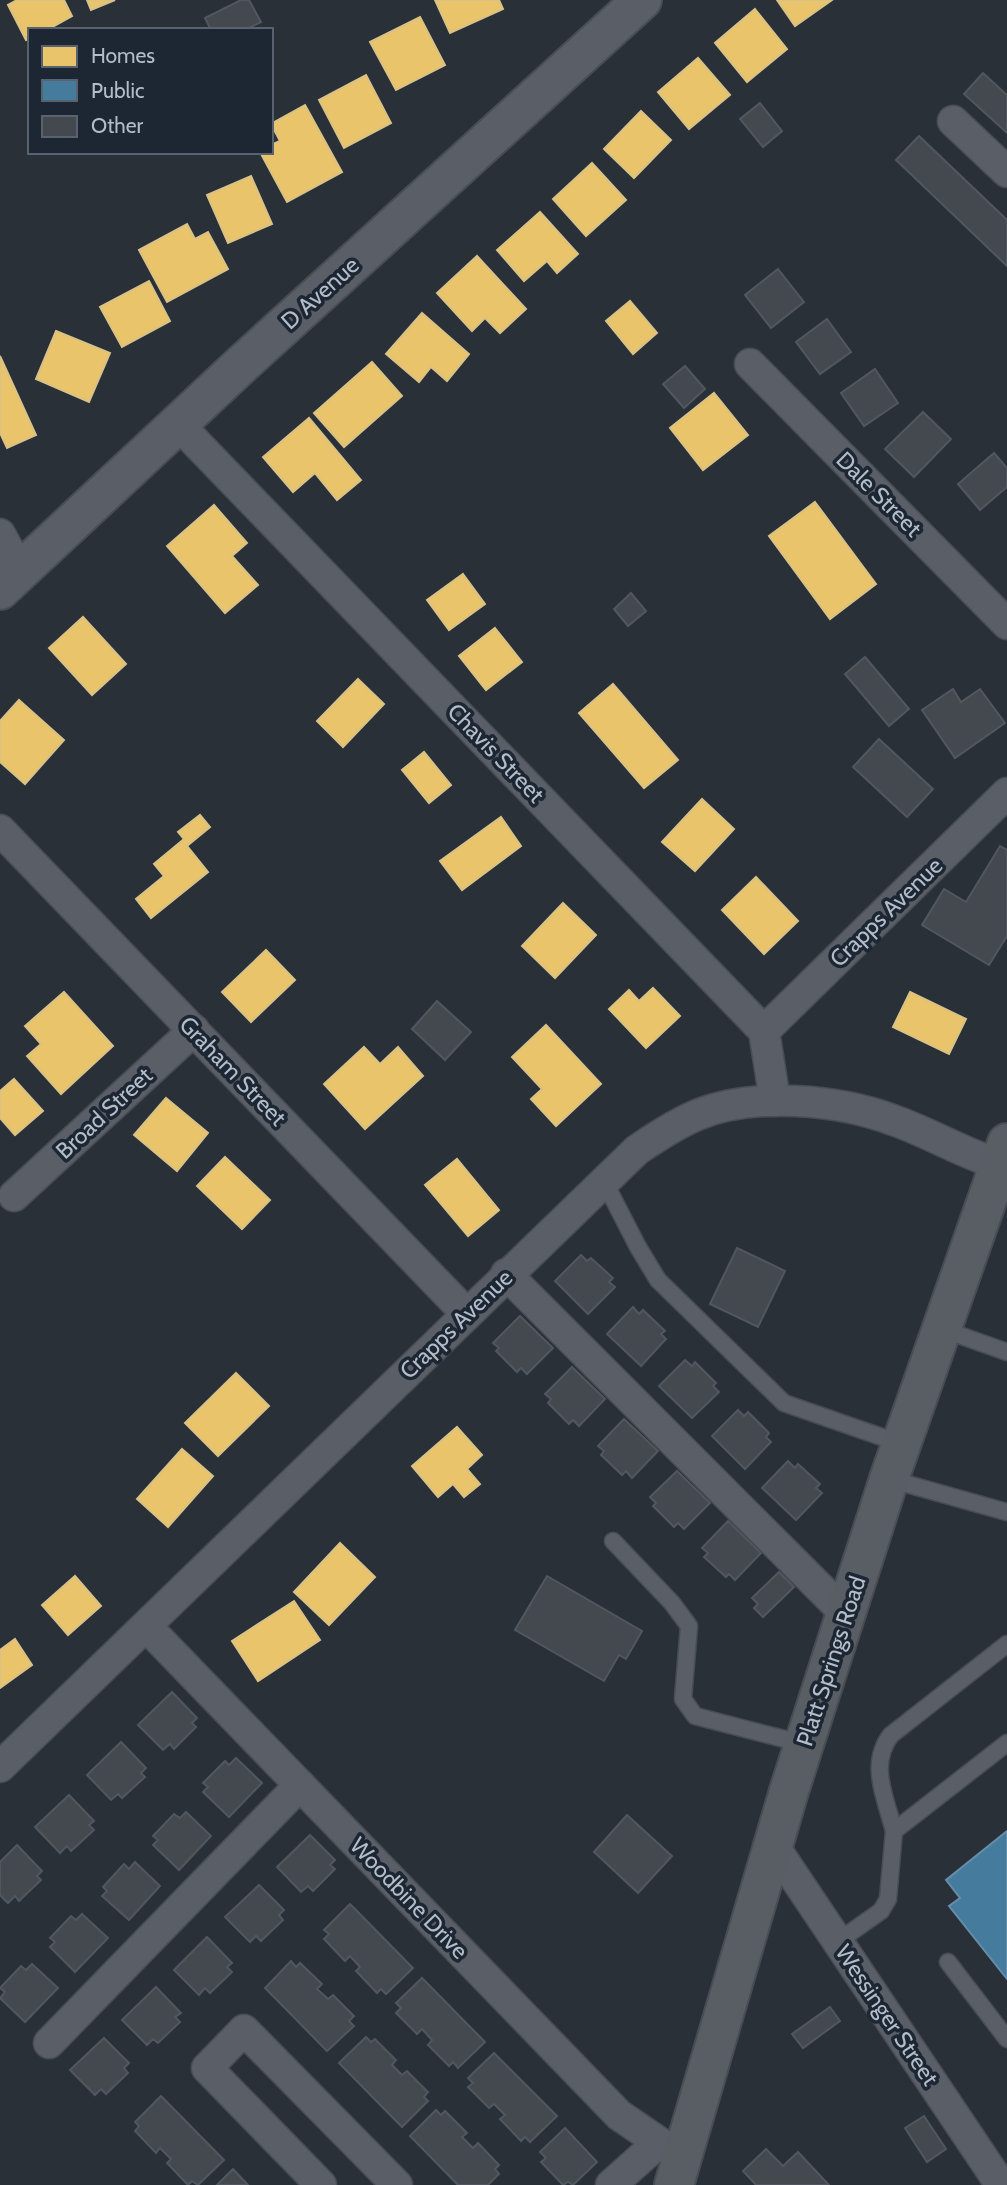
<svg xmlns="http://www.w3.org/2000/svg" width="1007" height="2185" viewBox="0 0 1007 2185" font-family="Cabin,sans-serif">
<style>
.homes{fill:#e9c46a;stroke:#d9c286;stroke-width:2}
.public{fill:#457b9d;stroke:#668eaa;stroke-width:2}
.building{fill:#444950;stroke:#52575f;stroke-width:2}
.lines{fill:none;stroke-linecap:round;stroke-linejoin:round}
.service-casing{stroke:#484c53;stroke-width:19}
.minor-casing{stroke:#484c53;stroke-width:33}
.tertiary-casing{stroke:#484c53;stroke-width:42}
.secondary-casing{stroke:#484c53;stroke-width:42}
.service{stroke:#5a5e66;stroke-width:16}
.minor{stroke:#5a5e66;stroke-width:30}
.tertiary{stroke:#5a5e66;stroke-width:38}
.secondary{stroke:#595d64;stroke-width:38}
.labels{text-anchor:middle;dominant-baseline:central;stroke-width:7;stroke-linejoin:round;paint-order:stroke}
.street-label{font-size:23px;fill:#b4bcc9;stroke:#1d2633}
</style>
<rect width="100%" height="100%" fill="#2a3038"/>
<!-- homes -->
<g class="homes">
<polygon points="17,0 64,0 72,16 47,30 30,30 30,39 26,40 8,5"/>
<polygon points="87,0 115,0 91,10"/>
<polygon points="435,0 499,0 503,9 450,33"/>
<polygon points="777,0 832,0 795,26"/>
<polygon points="755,9 787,49 747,82 715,43"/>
<polygon points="420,17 445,65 396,90 370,42"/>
<polygon points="698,58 730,95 689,129 658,92"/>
<polygon points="366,75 391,123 344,148 319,100"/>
<polygon points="305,105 342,172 287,202 260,152 271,152 271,145 280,141 271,124"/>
<polygon points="641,111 671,140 634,178 604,149"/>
<polygon points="592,163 626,200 586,236 553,199"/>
<polygon points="251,176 272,224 228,243 207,195"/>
<polygon points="540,212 578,254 557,273 547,261 524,281 497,250"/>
<polygon points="187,224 195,239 208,232 228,269 167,302 139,250"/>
<polygon points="477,256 526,309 500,333 485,318 472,331 437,293"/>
<polygon points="149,281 170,321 122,347 100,307"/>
<polygon points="630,301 657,333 633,354 606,321"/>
<polygon points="422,313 469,354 447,381 431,367 419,382 386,354"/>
<polygon points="56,331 110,353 89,402 36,379"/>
<polygon points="0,356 36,435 7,448 0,433"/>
<polygon points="372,362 402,396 344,447 314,413"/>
<polygon points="714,393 748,435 703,470 670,428"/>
<polygon points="309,418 361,480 337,500 315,473 293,492 263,457"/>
<polygon points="815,502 876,584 830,619 769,536"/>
<polygon points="214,505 247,543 232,556 258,585 225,613 167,546"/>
<polygon points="463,574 485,604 449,630 427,600"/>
<polygon points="83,617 126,664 92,695 49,648"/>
<polygon points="495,628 522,662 486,690 459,656"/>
<polygon points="358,679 384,704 343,747 317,721"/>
<polygon points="613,684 678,760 644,788 579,713"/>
<polygon points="19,700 64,740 25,784 0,762 0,721"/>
<polygon points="424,752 451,785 429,803 402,770"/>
<polygon points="702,799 734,829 695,871 662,842"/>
<polygon points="200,815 210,827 187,846 208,872 151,918 136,899 164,876 154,864 184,839 178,832"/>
<polygon points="501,817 521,846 462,890 440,861"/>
<polygon points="756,877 798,921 764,954 722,910"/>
<polygon points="563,903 596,935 555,978 522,946"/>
<polygon points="266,950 295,980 251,1022 222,992"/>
<polygon points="653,988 680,1016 646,1048 609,1009 629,990 639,1001"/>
<polygon points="64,992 113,1046 61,1094 27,1056 41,1044 25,1026"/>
<polygon points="910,992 966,1019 949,1054 893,1027"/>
<polygon points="546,1025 601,1084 556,1126 531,1099 542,1089 512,1057"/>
<polygon points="364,1047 380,1064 398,1047 423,1076 365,1129 324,1084"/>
<polygon points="14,1079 43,1111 15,1135 0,1118 0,1091"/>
<polygon points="166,1098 208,1133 177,1171 134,1135"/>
<polygon points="225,1157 270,1200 242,1229 197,1186"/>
<polygon points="457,1159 499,1210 468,1236 425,1185"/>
<polygon points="236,1373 269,1406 218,1456 185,1423"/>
<polygon points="457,1427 482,1455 467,1469 480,1484 464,1497 453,1484 438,1497 412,1466"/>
<polygon points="182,1449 213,1476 168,1527 137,1499"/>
<polygon points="340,1543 375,1577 329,1625 294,1592"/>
<polygon points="75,1576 101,1606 68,1635 42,1605"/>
<polygon points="294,1601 320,1640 258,1681 232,1641"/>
<polygon points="15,1639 32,1665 0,1688 0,1650"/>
</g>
<!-- public -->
<polygon class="public" points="1007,1831 1007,1979 949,1906 960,1898 946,1880"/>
<!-- building -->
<g class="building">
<polygon points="241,0 249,0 261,22 245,30 211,30 205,18"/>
<polygon points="983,73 1007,95 1007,133 964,94"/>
<polygon points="760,103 782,131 763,147 740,119"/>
<polygon points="919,136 1007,220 1007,266 896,160"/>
<polygon points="778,269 804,302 771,328 745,295"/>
<polygon points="827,319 851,352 820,374 796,342"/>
<polygon points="685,366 705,389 684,408 663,384"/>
<polygon points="875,369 898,403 864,426 841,393"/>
<polygon points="923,412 951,439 914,477 885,449"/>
<polygon points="994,453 1007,468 1007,487 980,510 958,484"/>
<polygon points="631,593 646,611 628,626 614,609"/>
<polygon points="865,657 909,709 889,726 845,674"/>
<polygon points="953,689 961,702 980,689 1005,723 955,758 922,710"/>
<polygon points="879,739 933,789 907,817 853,767"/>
<polygon points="1000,846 1007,850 1007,936 989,965 922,925 944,889 966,902"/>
<polygon points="437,1001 471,1032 445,1060 412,1029"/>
<polygon points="737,1248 785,1271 758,1327 710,1304"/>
<polygon points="581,1255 587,1261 591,1258 613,1278 609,1282 615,1287 588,1314 555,1281"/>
<polygon points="633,1307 639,1314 643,1310 665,1331 661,1334 666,1339 641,1366 607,1334"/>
<polygon points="520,1316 553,1348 527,1374 521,1368 517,1372 496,1351 499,1348 493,1343"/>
<polygon points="685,1360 692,1366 695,1362 716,1383 713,1386 719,1392 692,1418 659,1386"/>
<polygon points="572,1367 605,1399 579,1426 573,1420 569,1424 548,1403 551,1399 545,1394"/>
<polygon points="738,1410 744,1416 748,1412 769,1433 766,1437 771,1442 745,1469 712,1436"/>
<polygon points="624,1419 658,1451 632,1478 626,1471 622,1475 601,1455 604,1451 598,1446"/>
<polygon points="788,1461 795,1468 798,1464 820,1484 816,1488 822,1493 796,1520 762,1488"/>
<polygon points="677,1471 710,1503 684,1529 678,1523 674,1527 653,1506 656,1503 650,1497"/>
<polygon points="728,1521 761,1553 735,1580 729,1574 726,1577 704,1557 708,1553 702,1548"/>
<polygon points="779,1572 794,1587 763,1617 754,1608 758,1604 752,1598"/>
<polygon points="547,1576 642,1631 626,1659 619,1655 604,1681 515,1630"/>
<polygon points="172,1692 197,1718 192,1723 196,1727 174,1749 170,1744 163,1750 138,1725"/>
<polygon points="121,1742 146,1768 141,1773 145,1777 122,1798 118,1794 111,1800 87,1775"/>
<polygon points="236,1758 262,1783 229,1817 203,1792 208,1787 203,1783 225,1761 229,1765"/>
<polygon points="69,1795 94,1821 89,1825 94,1830 71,1851 67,1846 60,1853 35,1827"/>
<polygon points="186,1812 211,1836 179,1870 153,1845 158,1840 153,1836 174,1814 180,1818"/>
<polygon points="627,1815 672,1856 638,1893 594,1852"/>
<polygon points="310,1835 335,1860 330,1865 335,1869 313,1891 308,1886 301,1892 277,1867"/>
<polygon points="17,1845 42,1871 37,1876 41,1880 19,1901 15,1896 8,1903 0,1895 0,1862"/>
<polygon points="135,1862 160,1886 129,1920 102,1896 107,1891 103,1887 124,1864 129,1869"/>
<polygon points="259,1885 284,1910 279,1915 283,1920 261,1941 256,1936 250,1942 225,1917"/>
<polygon points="350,1904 413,1968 386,1994 381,1989 377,1993 356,1971 360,1967 350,1956 345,1961 324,1939 329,1934 324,1930"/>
<polygon points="82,1914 108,1938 75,1972 50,1947 55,1942 50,1938 71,1916 76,1920"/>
<polygon points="207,1937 232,1963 227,1967 232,1972 210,1993 205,1988 199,1995 174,1970"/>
<polygon points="291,1961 296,1967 300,1963 322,1984 317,1989 328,1999 333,1995 354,2016 349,2021 354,2026 327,2051 265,1988"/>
<polygon points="32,1964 58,1988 25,2022 0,1998 5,1992 0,1988 21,1966 26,1970"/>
<polygon points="422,1978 485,2042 458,2068 453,2062 449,2066 428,2045 432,2040 422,2029 417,2034 396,2013 401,2008 396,2003"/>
<polygon points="156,1987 181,2013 175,2017 180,2022 158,2043 153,2039 147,2045 122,2020"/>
<polygon points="830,2007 840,2021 803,2048 792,2034"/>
<polygon points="366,2037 371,2042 375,2039 396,2060 392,2065 402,2075 407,2071 428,2092 424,2097 428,2101 402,2127 339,2063"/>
<polygon points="104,2038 129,2063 124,2068 128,2073 106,2094 101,2089 95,2095 70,2070"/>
<polygon points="494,2053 557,2116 530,2142 525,2137 521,2141 500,2119 505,2115 494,2104 489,2108 468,2087 473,2083 468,2078"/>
<polygon points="161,2096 224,2160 198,2185 192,2181 188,2185 167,2163 171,2159 160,2148 156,2153 135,2131 139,2126 135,2122"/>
<polygon points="436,2110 441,2115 445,2111 467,2133 462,2137 473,2148 478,2143 499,2165 495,2169 499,2174 488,2185 458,2185 410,2136"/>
<polygon points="924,2116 946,2149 927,2162 905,2128"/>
<polygon points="565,2128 597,2162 573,2185 568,2182 563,2185 541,2162 546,2158 540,2152"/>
<polygon points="766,2149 783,2166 798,2152 829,2185 756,2185 743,2171"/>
<polygon points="233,2169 248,2185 217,2185"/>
</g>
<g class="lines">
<defs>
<g id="service">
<polyline points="604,1181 638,1247 658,1280 784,1403 902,1444"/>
<polyline points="942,1329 1007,1352"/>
<polyline points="889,1479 1007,1512"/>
<polyline points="613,1541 672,1603 689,1626 683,1699 695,1716 804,1744"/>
<path d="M894 1831C886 1799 868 1764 891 1735L1007 1644"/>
<polyline points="837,1942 881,1911 888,1899 894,1831 1007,1743"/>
<polyline points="948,1962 1007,2039"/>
</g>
<g id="minor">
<polyline points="953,121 1007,172"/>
<polyline points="750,364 1007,624"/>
<polyline points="178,424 764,1031 775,1101"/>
<polyline points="0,534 20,571"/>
<polyline points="0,830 466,1313"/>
<polyline points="764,1031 1007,793"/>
<polyline points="14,1196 194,1030"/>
<polyline points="506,1274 846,1614"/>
<polyline points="146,1626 619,2115 682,2158"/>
<path d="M0 1767 637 1150C656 1137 676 1124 697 1115 753 1092 837 1099 893 1120 931 1133 967 1156 1007 1167"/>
<polyline points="773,1845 1001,2185"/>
<polyline points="49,2043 300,1785"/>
<polyline points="321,2185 207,2068 244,2030 397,2185"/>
<polyline points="611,2185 658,2143"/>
</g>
<polyline id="tertiary" points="0,590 240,366 642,0"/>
<polyline id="secondary" points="674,2185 789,1791 889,1479 1007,1143"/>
</defs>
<!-- service casing -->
<use href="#service" class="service-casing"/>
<!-- minor casing -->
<use href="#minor" class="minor-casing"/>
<!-- tertiary casing -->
<use href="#tertiary" class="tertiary-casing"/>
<!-- secondary casing -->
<use href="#secondary" class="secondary-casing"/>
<!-- service -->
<use href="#service" class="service"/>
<!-- minor -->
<use href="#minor" class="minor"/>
<!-- tertiary -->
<use href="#tertiary" class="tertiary"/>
<!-- secondary -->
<use href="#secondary" class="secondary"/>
</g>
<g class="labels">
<!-- street labels -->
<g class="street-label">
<text transform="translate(320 293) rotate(-42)">D Avenue</text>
<text transform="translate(879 494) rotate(45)">Dale Street</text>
<text transform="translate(496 753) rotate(46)">Chavis Street</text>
<text transform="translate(886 912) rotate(-44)">Crapps Avenue</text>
<text transform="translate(233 1071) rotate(46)">Graham Street</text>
<text transform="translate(104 1113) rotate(-43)">Broad Street</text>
<text transform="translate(456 1324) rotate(-44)">Crapps Avenue</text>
<text transform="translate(831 1661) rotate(-72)">Platt Springs Road</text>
<text transform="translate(409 1898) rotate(46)">Woodbine Drive</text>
<text transform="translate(887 2015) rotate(56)">Wessinger Street</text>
</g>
</g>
<!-- legend -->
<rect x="28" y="28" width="245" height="126" fill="#1d2633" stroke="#59626f" stroke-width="2"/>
<rect x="42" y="46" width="35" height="21" fill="#e9c46a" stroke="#59626f" stroke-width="2"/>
<text x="91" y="63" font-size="21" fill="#b4bcc9">Homes</text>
<rect x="42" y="80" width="35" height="21" fill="#457b9d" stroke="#59626f" stroke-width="2"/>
<text x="91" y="98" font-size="21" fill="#b4bcc9">Public</text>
<rect x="42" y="116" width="35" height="21" fill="#444950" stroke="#59626f" stroke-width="2"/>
<text x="91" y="133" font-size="21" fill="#b4bcc9">Other</text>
</svg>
